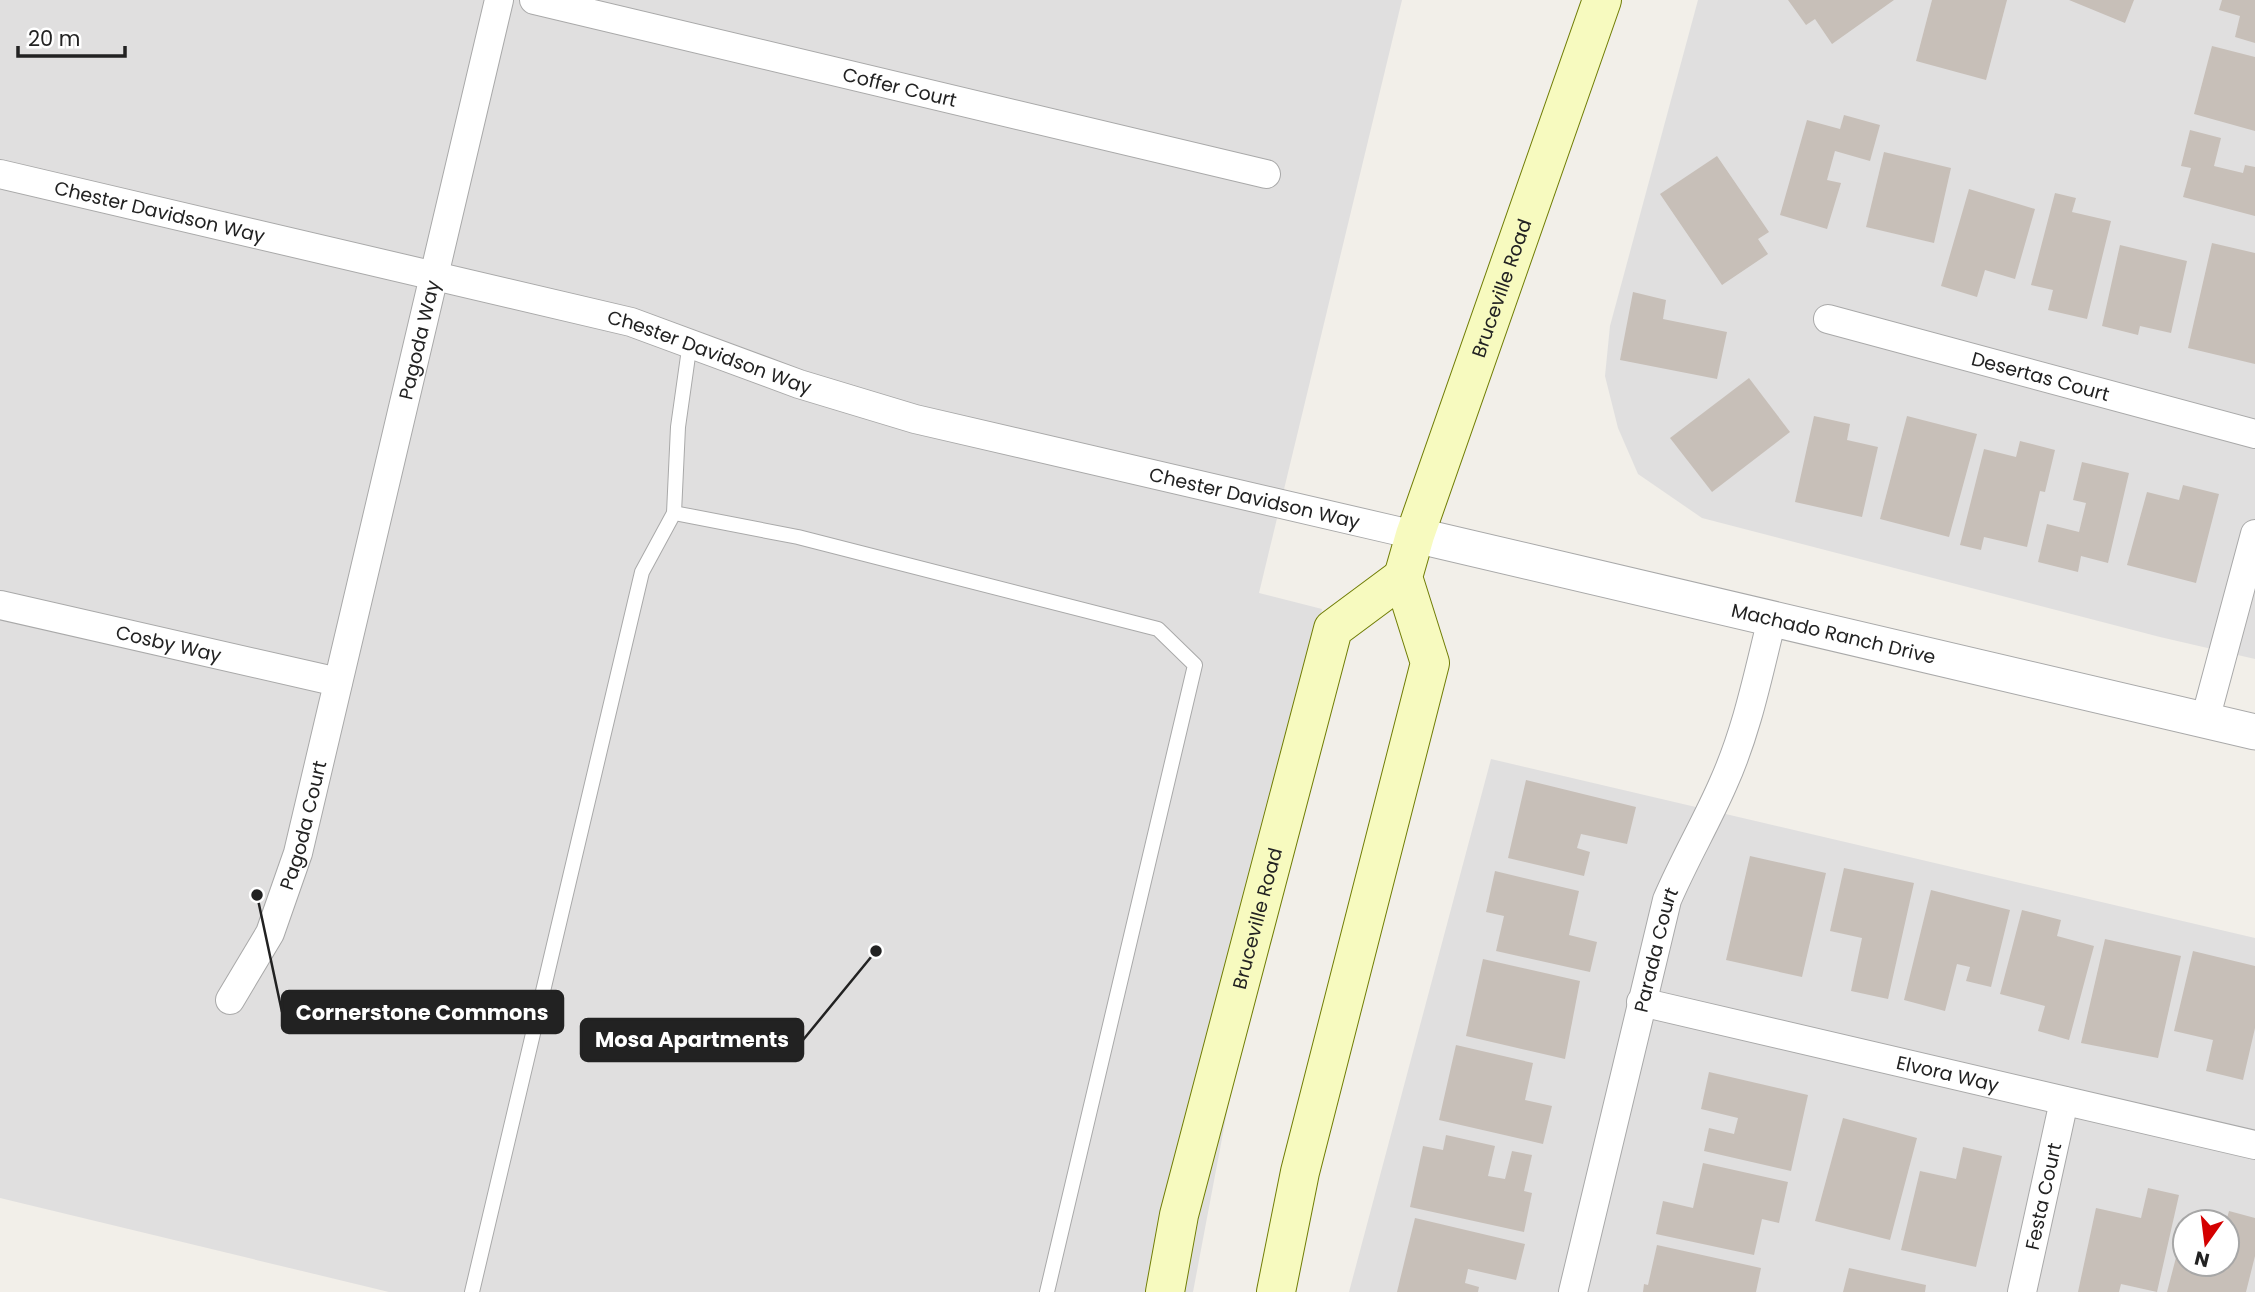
<svg xmlns="http://www.w3.org/2000/svg" width="2255" height="1292" viewBox="0 0 2255 1292" font-family="Poppins,sans-serif">
<style>
.residential{fill:#e0dfdf;fill-rule:evenodd}
.building{fill:#c7bfb8}
.lines{fill:none;stroke-linecap:round;stroke-linejoin:round}
.service-casing{stroke:#a9a9a9;stroke-width:16}
.minor-casing{stroke:#a9a9a9;stroke-width:30}
.tertiary-casing{stroke:#a9a9a9;stroke-width:37}
.secondary-casing{stroke:#707d05;stroke-width:40}
.service{stroke:#fff;stroke-width:14}
.minor{stroke:#fff;stroke-width:28}
.tertiary{stroke:#fff;stroke-width:35}
.secondary{stroke:#f7fabf;stroke-width:38}
.labels{text-anchor:middle;dominant-baseline:central;stroke-width:6;stroke-linejoin:round;paint-order:stroke}
.street-label{font-size:19px;fill:#222;stroke:#fff}
.leader{fill:none;stroke:#222;stroke-width:2.5}
.callout-dot{fill:#222;stroke:#fff;stroke-width:2.5}
.callout{fill:#222;stroke:#222;stroke-width:2.5}
.callout-label{font-size:21px;text-anchor:middle;font-weight:bold;fill:#fff}
</style>
<rect width="100%" height="100%" fill="#f2efe9"/>
<!-- residential -->
<g class="residential">
<polygon points="0,0 1402,0 1259,593 1322,609 1193,1292 389,1292 0,1198"/>
<polygon points="1698,0 2255,0 2255,659 2160,637 1702,518 1638,474 1618,428 1605,376 1610,326"/>
<path d="M1491 759 2255 938V1292H1349ZM2185 1222H2227V1264H2185Z"/>
</g>
<!-- building -->
<g class="building">
<polygon points="1788,0 1894,0 1832,44 1815,19 1806,25"/>
<polygon points="1932,0 2007,0 1986,80 1916,61"/>
<polygon points="2069,0 2134,0 2125,23"/>
<polygon points="2222,0 2255,0 2255,43 2235,37 2240,16 2219,10"/>
<polygon points="2212,46 2255,57 2255,131 2194,114"/>
<polygon points="1844,115 1880,125 1870,161 1835,151 1827,180 1841,183 1827,229 1780,215 1807,120 1840,129"/>
<polygon points="2190,130 2221,138 2214,166 2243,173 2245,165 2255,167 2255,216 2183,197 2191,168 2181,166"/>
<polygon points="1884,152 1951,168 1934,243 1866,227"/>
<polygon points="1717,156 1769,232 1758,239 1768,254 1722,285 1660,194"/>
<polygon points="1969,189 2035,209 2015,279 1985,270 1977,297 1941,286"/>
<polygon points="2055,193 2076,198 2072,212 2111,221 2087,319 2048,310 2053,290 2031,285"/>
<polygon points="2212,243 2255,253 2255,364 2188,348"/>
<polygon points="2120,245 2187,261 2171,333 2140,326 2138,335 2102,326"/>
<polygon points="1633,292 1666,300 1663,319 1727,332 1717,379 1620,360"/>
<polygon points="1749,378 1790,432 1712,492 1670,438"/>
<polygon points="1814,416 1850,424 1847,440 1878,447 1862,517 1795,502"/>
<polygon points="1907,416 1977,434 1949,537 1880,519"/>
<polygon points="2020,441 2055,450 2045,492 2040,491 2027,547 1984,537 1981,550 1960,545 1984,449 2016,457"/>
<polygon points="2082,462 2129,473 2108,563 2081,556 2078,572 2038,562 2047,524 2079,532 2086,503 2073,500"/>
<polygon points="2183,485 2219,494 2196,583 2127,565 2147,492 2179,500"/>
<polygon points="1526,780 1636,807 1627,844 1581,834 1577,848 1590,852 1584,876 1508,858"/>
<polygon points="1750,856 1826,873 1802,977 1726,960"/>
<polygon points="1844,868 1914,883 1888,999 1851,991 1862,938 1830,931"/>
<polygon points="1495,871 1579,891 1569,935 1597,942 1590,972 1496,951 1504,916 1486,912"/>
<polygon points="1931,890 2010,910 1991,987 1966,981 1970,967 1957,964 1945,1011 1904,1000"/>
<polygon points="2022,910 2061,920 2057,936 2094,946 2069,1040 2038,1031 2045,1006 2000,994"/>
<polygon points="2105,939 2181,956 2158,1058 2081,1043"/>
<polygon points="2193,951 2255,966 2255,1028 2243,1080 2206,1071 2213,1040 2174,1031"/>
<polygon points="1483,959 1580,981 1565,1059 1466,1036"/>
<polygon points="1456,1045 1533,1063 1525,1100 1552,1106 1543,1144 1439,1120"/>
<polygon points="1709,1072 1808,1095 1791,1171 1704,1151 1709,1128 1734,1134 1738,1118 1701,1109"/>
<polygon points="1843,1118 1917,1138 1890,1240 1815,1221"/>
<polygon points="1446,1135 1495,1146 1488,1176 1505,1179 1512,1151 1532,1155 1524,1191 1532,1193 1524,1232 1410,1207 1423,1146 1443,1150"/>
<polygon points="1963,1147 2002,1156 1976,1267 1901,1250 1920,1171 1956,1179"/>
<polygon points="1703,1163 1788,1182 1779,1223 1762,1219 1754,1255 1656,1234 1663,1201 1693,1208"/>
<polygon points="2148,1188 2179,1195 2157,1292 2121,1284 2119,1292 2078,1292 2096,1208 2141,1218"/>
<polygon points="2229,1211 2255,1218 2255,1256 2246,1292 2167,1292 2184,1227 2185,1264 2227,1264 2226,1222"/>
<polygon points="1415,1218 1525,1244 1516,1280 1468,1269 1465,1283 1479,1287 1478,1292 1397,1292"/>
<polygon points="1657,1245 1761,1268 1756,1292 1643,1292 1644,1284 1648,1285"/>
<polygon points="1849,1268 1926,1285 1925,1292 1843,1292"/>
</g>
<g class="lines">
<defs>
<g id="service">
<polyline points="674,513 678,427 690,342"/>
<polyline points="472,1292 642,572 674,513 798,537 1158,629 1195,665 1047,1292"/>
</g>
<g id="minor">
<path id="s1" d="M534 0 1266 174"/>
<path id="s2" d="M0 174 631 322 799 384 915 419 1415 535"/>
<path id="s3" d="M1828 319 2255 434"/>
<path id="s4" d="M0 605 338 682"/>
<polyline points="2205,720 2255,534"/>
<path id="s5" d="M230 1000 270 933 298 853 499 0"/>
<path id="s6" d="M1641 1002 2255 1145"/>
<path id="s7" d="M1573 1292 1667 900C1684 860 1706 823 1723 784 1747 731 1758 675 1772 619"/>
<path id="s8" d="M2022 1292 2064 1101"/>
</g>
<g id="tertiary">
<path id="s9" d="M1415 535 2255 732"/>
</g>
<g id="secondary">
<path id="s10" d="M1165 1292 1179 1215 1333 629 1403 577"/>
<path id="s11" d="M1276 1292 1300 1172 1430 663 1403 577 1415 535 1602 0"/>
</g>
</defs>
<!-- service casing -->
<use href="#service" class="service-casing"/>
<!-- minor casing -->
<use href="#minor" class="minor-casing"/>
<!-- tertiary casing -->
<use href="#tertiary" class="tertiary-casing"/>
<!-- secondary casing -->
<use href="#secondary" class="secondary-casing"/>
<!-- service -->
<use href="#service" class="service"/>
<!-- minor -->
<use href="#minor" class="minor"/>
<!-- tertiary -->
<use href="#tertiary" class="tertiary"/>
<!-- secondary -->
<use href="#secondary" class="secondary"/>
</g>
<g class="labels">
<!-- street labels -->
<g class="street-label">
<text stroke="none"><textPath href="#s1" startOffset="376">Coffer Court</textPath></text>
<text stroke="none"><textPath href="#s2" startOffset="164">Chester Davidson Way</textPath></text>
<text stroke="none"><textPath href="#s11" startOffset="1043">Bruceville Road</textPath></text>
<text stroke="none"><textPath href="#s5" startOffset="690">Pagoda Way</textPath></text>
<text stroke="none"><textPath href="#s2" startOffset="732">Chester Davidson Way</textPath></text>
<text stroke="none"><textPath href="#s3" startOffset="220">Desertas Court</textPath></text>
<text stroke="none"><textPath href="#s2" startOffset="1297">Chester Davidson Way</textPath></text>
<text stroke="none"><textPath href="#s9" startOffset="430">Machado Ranch Drive</textPath></text>
<text stroke="none"><textPath href="#s4" startOffset="173">Cosby Way</textPath></text>
<text stroke="none"><textPath href="#s5" startOffset="191">Pagoda Court</textPath></text>
<text stroke="none"><textPath href="#s10" startOffset="385">Bruceville Road</textPath></text>
<text stroke="none"><textPath href="#s7" startOffset="352">Parada Court</textPath></text>
<text stroke="none"><textPath href="#s6" startOffset="315">Elvora Way</textPath></text>
<text stroke="none"><textPath href="#s8" startOffset="98">Festa Court</textPath></text>
</g>
</g>
<!-- callouts -->
<path class="leader" d="M257 895L282 1012M876 951L803 1040"/>
<g class="callout-dot">
<circle cx="257" cy="895" r="7"/>
<circle cx="876" cy="951" r="7"/>
</g>
<g class="callout">
<rect x="282" y="991" width="281" height="42" rx="7"/>
<rect x="581" y="1019" width="222" height="42" rx="7"/>
</g>
<g class="callout-label">
<text x="422" y="1020">Cornerstone Commons</text>
<text x="692" y="1047">Mosa Apartments</text>
</g>
<!-- north arrow -->
<g transform="translate(2206 1243) rotate(194)"><circle r="33" fill="#ffffff" stroke="#a7a7a7" stroke-width="2"/>
<path d="M0-5L12 26L0 18L-12 26Z" fill="#d40000"/>
<text y="-10" font-size="19" font-weight="bold" text-anchor="middle" fill="#222222">N</text>
</g>
<!-- scale -->
<path d="M18 46v10h107v-10" fill="none" stroke="#222222" stroke-width="3.5"/>
<text x="28" y="46" font-size="21" fill="#222222" stroke="#ffffff" stroke-width="5" paint-order="stroke">20 m</text>
</svg>
